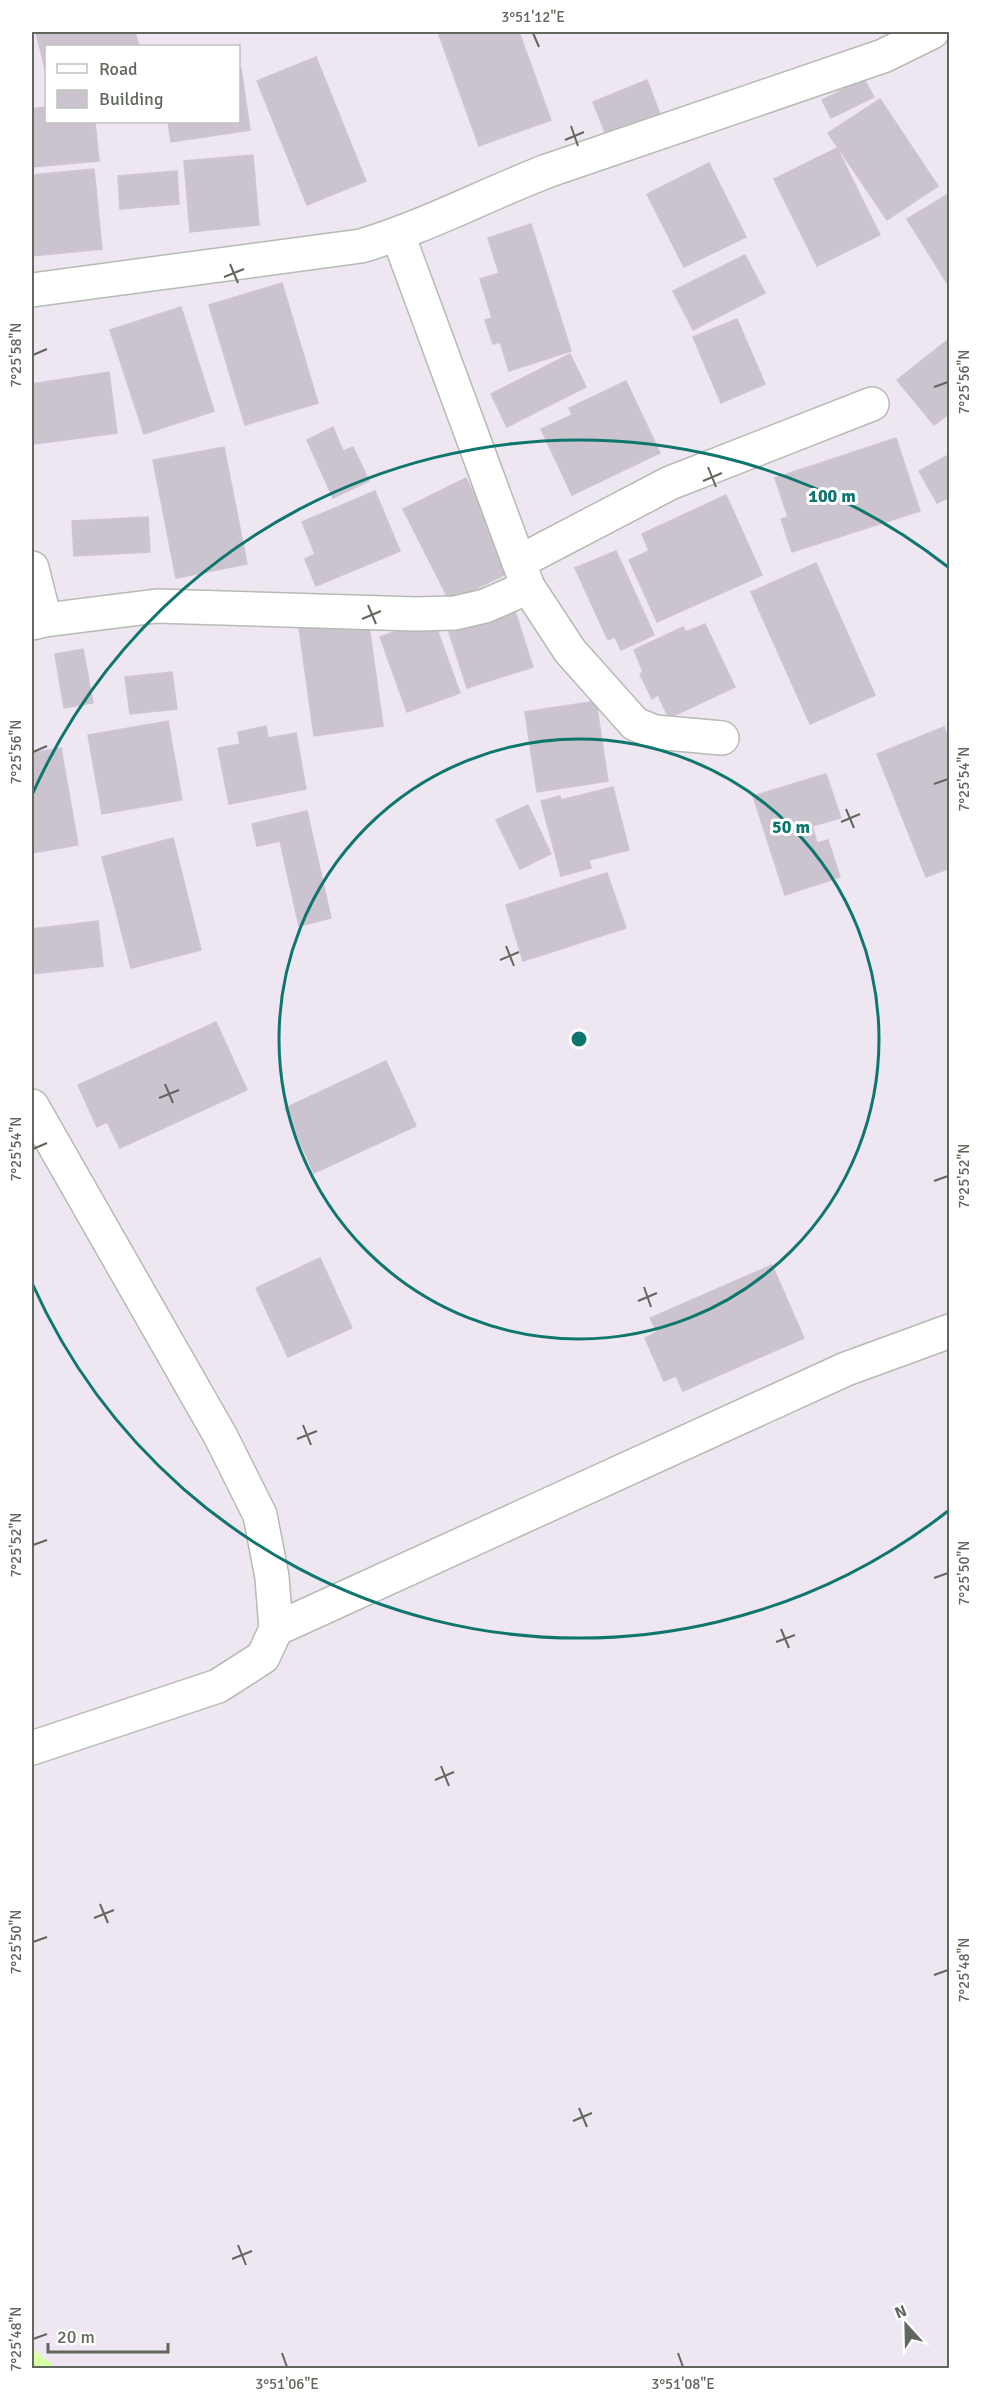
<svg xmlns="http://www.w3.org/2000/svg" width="981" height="2400" viewBox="0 0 981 2400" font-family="Signika,sans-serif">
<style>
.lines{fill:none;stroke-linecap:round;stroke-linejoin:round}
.stream{stroke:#d9ffa7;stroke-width:12}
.building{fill:#cbc4cf;stroke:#d0c3d6;stroke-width:1.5}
.street-casing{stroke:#b6bbb3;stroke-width:36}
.street{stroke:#fff;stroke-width:33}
.ticks{fill:none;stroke:#61675d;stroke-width:2}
.ring{fill:none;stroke:#0f766e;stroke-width:3}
.centre{fill:#0f766e;stroke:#fff;stroke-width:3}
.ring-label{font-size:18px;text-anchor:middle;font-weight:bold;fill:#0f766e;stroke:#fff;stroke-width:6;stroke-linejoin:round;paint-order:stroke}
.neatline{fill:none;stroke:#61675d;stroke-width:2}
.ticks-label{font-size:15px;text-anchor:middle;fill:#61675d}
</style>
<rect width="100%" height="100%" fill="#eee6f0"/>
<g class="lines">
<!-- stream -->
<polyline class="stream" points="32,2356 47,2368"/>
</g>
<!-- building -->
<g class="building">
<polygon points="36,32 135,32 139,46 46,46 46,73"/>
<polygon points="438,32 519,32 551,120 479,146"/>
<polygon points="316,57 366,181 307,205 257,81"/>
<polygon points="238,68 241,68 250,130 171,142 168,122 238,122"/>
<polygon points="864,79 874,97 831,118 822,100"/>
<polygon points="647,80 660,114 606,135 593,102"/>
<polygon points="880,99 938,186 887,220 828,133"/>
<polygon points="46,107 46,122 95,122 99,161 32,167 32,109"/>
<polygon points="837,148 880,235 817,266 774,179"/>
<polygon points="253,155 259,225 190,232 184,161"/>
<polygon points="709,163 746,237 684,267 647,194"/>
<polygon points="94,169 102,249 32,256 32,175"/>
<polygon points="177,171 179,204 120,209 118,176"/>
<polygon points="950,193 950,281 947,283 907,219"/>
<polygon points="531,224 571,351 509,371 500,342 493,344 485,320 492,318 480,279 499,273 488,238"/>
<polygon points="745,255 765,293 693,330 673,291"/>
<polygon points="282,283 318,403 245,425 209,305"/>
<polygon points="181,307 214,411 144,434 110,330"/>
<polygon points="737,319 765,384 721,403 693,337"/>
<polygon points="950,338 950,413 934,425 897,380"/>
<polygon points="570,354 586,387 507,427 491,394"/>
<polygon points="109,372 117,433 35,444 32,421 32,384"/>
<polygon points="626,381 660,453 572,495 541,429 572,415 569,408"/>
<polygon points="333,427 343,451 353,447 369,481 333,498 307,440"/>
<polygon points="896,438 920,511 792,552 781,519 788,517 775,478"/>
<polygon points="224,447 247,564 176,578 153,460"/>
<polygon points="950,454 950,497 937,503 919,471"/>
<polygon points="466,478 512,571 450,602 403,509"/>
<polygon points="375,491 400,551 316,586 305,559 315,554 302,522"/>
<polygon points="726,495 762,575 657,622 629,560 649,551 642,534"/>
<polygon points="148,517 150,552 74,556 72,521"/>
<polygon points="616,551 654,635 621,650 615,637 608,640 575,568"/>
<polygon points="816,563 875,695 810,724 751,592"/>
<polygon points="512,602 533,667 467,688 446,623"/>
<polygon points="433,618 460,693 407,712 380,637"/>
<polygon points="368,619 383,726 314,736 299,628"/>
<polygon points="705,624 735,687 669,718 658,695 652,699 640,674 643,672 634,650 683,627 686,632"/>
<polygon points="83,649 93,703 64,708 55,654"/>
<polygon points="172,672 177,709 130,714 125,677"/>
<polygon points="596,701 608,781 537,792 525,712"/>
<polygon points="168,721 182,800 102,814 88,735"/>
<polygon points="266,726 268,738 296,733 306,789 229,804 218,748 240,744 238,732"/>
<polygon points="944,727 950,742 950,868 926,877 877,754"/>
<polygon points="61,748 78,845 32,853 32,753"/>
<polygon points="826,774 841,818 812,826 817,843 828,840 840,877 785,895 753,796"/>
<polygon points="613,787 629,850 589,860 591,868 561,876 541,801 560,796 561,800"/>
<polygon points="528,805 551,854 520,869 496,820"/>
<polygon points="307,811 331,918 299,926 280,841 257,846 252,824"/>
<polygon points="173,838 201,950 131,968 102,857"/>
<polygon points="607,873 626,928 523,961 506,905"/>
<polygon points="98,921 103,966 32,974 32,929"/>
<polygon points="216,1022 247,1090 120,1148 107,1122 97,1127 78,1085"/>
<polygon points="386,1061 416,1126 314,1173 285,1108"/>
<polygon points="320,1258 352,1328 288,1357 256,1288"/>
<polygon points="772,1265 804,1338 683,1391 676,1376 664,1381 645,1338 657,1332 650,1318"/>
</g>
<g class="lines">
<defs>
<g id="street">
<polyline points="398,235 528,587 570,651 635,724 655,732 722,738"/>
<path d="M32 290 361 246C425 227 485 195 547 171L883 56 932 32"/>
<polyline points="519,562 670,483 872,404"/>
<polyline points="32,568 45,620"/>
<polyline points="32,623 45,620 157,606 416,614 455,613 485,606 528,587"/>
<polyline points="32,1106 221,1437 260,1515 272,1577 276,1629 263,1657 218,1686 32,1748"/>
<polyline points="276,1629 846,1369 950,1331"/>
</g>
</defs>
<!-- street casing -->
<use href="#street" class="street-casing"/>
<!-- street -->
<use href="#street" class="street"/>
</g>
<!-- ticks -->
<path class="ticks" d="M533 33 539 47M571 126 578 146M565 140 584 132M230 264 238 283M224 277 244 269M33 355 47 349M934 387 948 382M708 467 716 487M703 481 722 473M368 605 376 624M362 619 381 611M33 752 47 746M934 784 948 779M846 809 854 828M841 822 860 814M506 946 514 966M500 960 519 952M165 1084 173 1103M159 1098 179 1090M33 1149 47 1143M934 1181 948 1176M644 1287 651 1307M638 1301 657 1293M303 1425 311 1445M297 1439 317 1431M33 1545 47 1540M934 1578 948 1573M781 1629 789 1648M776 1642 795 1635M441 1766 449 1786M435 1780 454 1772M100 1904 108 1923M94 1918 114 1910M33 1942 47 1937M934 1975 948 1970M579 2108 587 2127M573 2121 592 2113M238 2245 246 2265M232 2259 252 2251M33 2339 47 2334M282 2353 287 2367M678 2353 683 2367"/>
<!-- distance rings -->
<g class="ring">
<circle cx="579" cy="1039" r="300"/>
<path d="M948 1511A599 599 0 0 1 32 1283M32 795A599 599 0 0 1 948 567"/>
</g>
<circle cx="579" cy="1039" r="9" class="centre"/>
<g class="ring-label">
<text x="832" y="502">100 m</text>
<text x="791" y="833">50 m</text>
</g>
<!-- border -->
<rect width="981" height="2400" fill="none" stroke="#ffffff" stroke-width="66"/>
<!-- legend -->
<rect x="45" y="45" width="195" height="78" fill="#ffffff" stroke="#c0c2be" stroke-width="1.5"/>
<rect x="57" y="64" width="30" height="9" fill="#ffffff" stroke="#c0c2be" stroke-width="1.5"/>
<text x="99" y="75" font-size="18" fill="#61675d">Road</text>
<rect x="57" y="90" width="30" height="18" fill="#cbc4cf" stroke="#c0c2be" stroke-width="1.5"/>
<text x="99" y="105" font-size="18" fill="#61675d">Building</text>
<!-- north arrow -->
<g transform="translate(906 2325) rotate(338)" stroke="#ffffff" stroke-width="4.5" paint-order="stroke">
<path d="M0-4.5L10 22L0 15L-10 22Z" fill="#61675d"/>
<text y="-9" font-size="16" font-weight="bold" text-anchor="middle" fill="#61675d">N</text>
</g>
<!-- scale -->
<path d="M48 2343v9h120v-9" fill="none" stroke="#61675d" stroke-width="3"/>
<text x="57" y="2343" font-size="18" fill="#61675d" stroke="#ffffff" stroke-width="4.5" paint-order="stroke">20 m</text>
<rect x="33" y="33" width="915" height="2334" class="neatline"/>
<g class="ticks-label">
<text x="533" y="22">3°51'12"E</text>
<text transform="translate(16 355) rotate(-90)" y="5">7°25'58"N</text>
<text transform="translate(964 382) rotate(-90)" y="5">7°25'56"N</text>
<text transform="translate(16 752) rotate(-90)" y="5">7°25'56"N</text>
<text transform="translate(964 779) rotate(-90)" y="5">7°25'54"N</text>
<text transform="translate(16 1149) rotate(-90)" y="5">7°25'54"N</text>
<text transform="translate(964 1176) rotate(-90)" y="5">7°25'52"N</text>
<text transform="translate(16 1545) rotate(-90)" y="5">7°25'52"N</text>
<text transform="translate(964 1573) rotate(-90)" y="5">7°25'50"N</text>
<text transform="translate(16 1942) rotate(-90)" y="5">7°25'50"N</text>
<text transform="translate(964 1970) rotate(-90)" y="5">7°25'48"N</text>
<text transform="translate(16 2339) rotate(-90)" y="5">7°25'48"N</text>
<text x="287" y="2389">3°51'06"E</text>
<text x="683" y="2389">3°51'08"E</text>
</g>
</svg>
